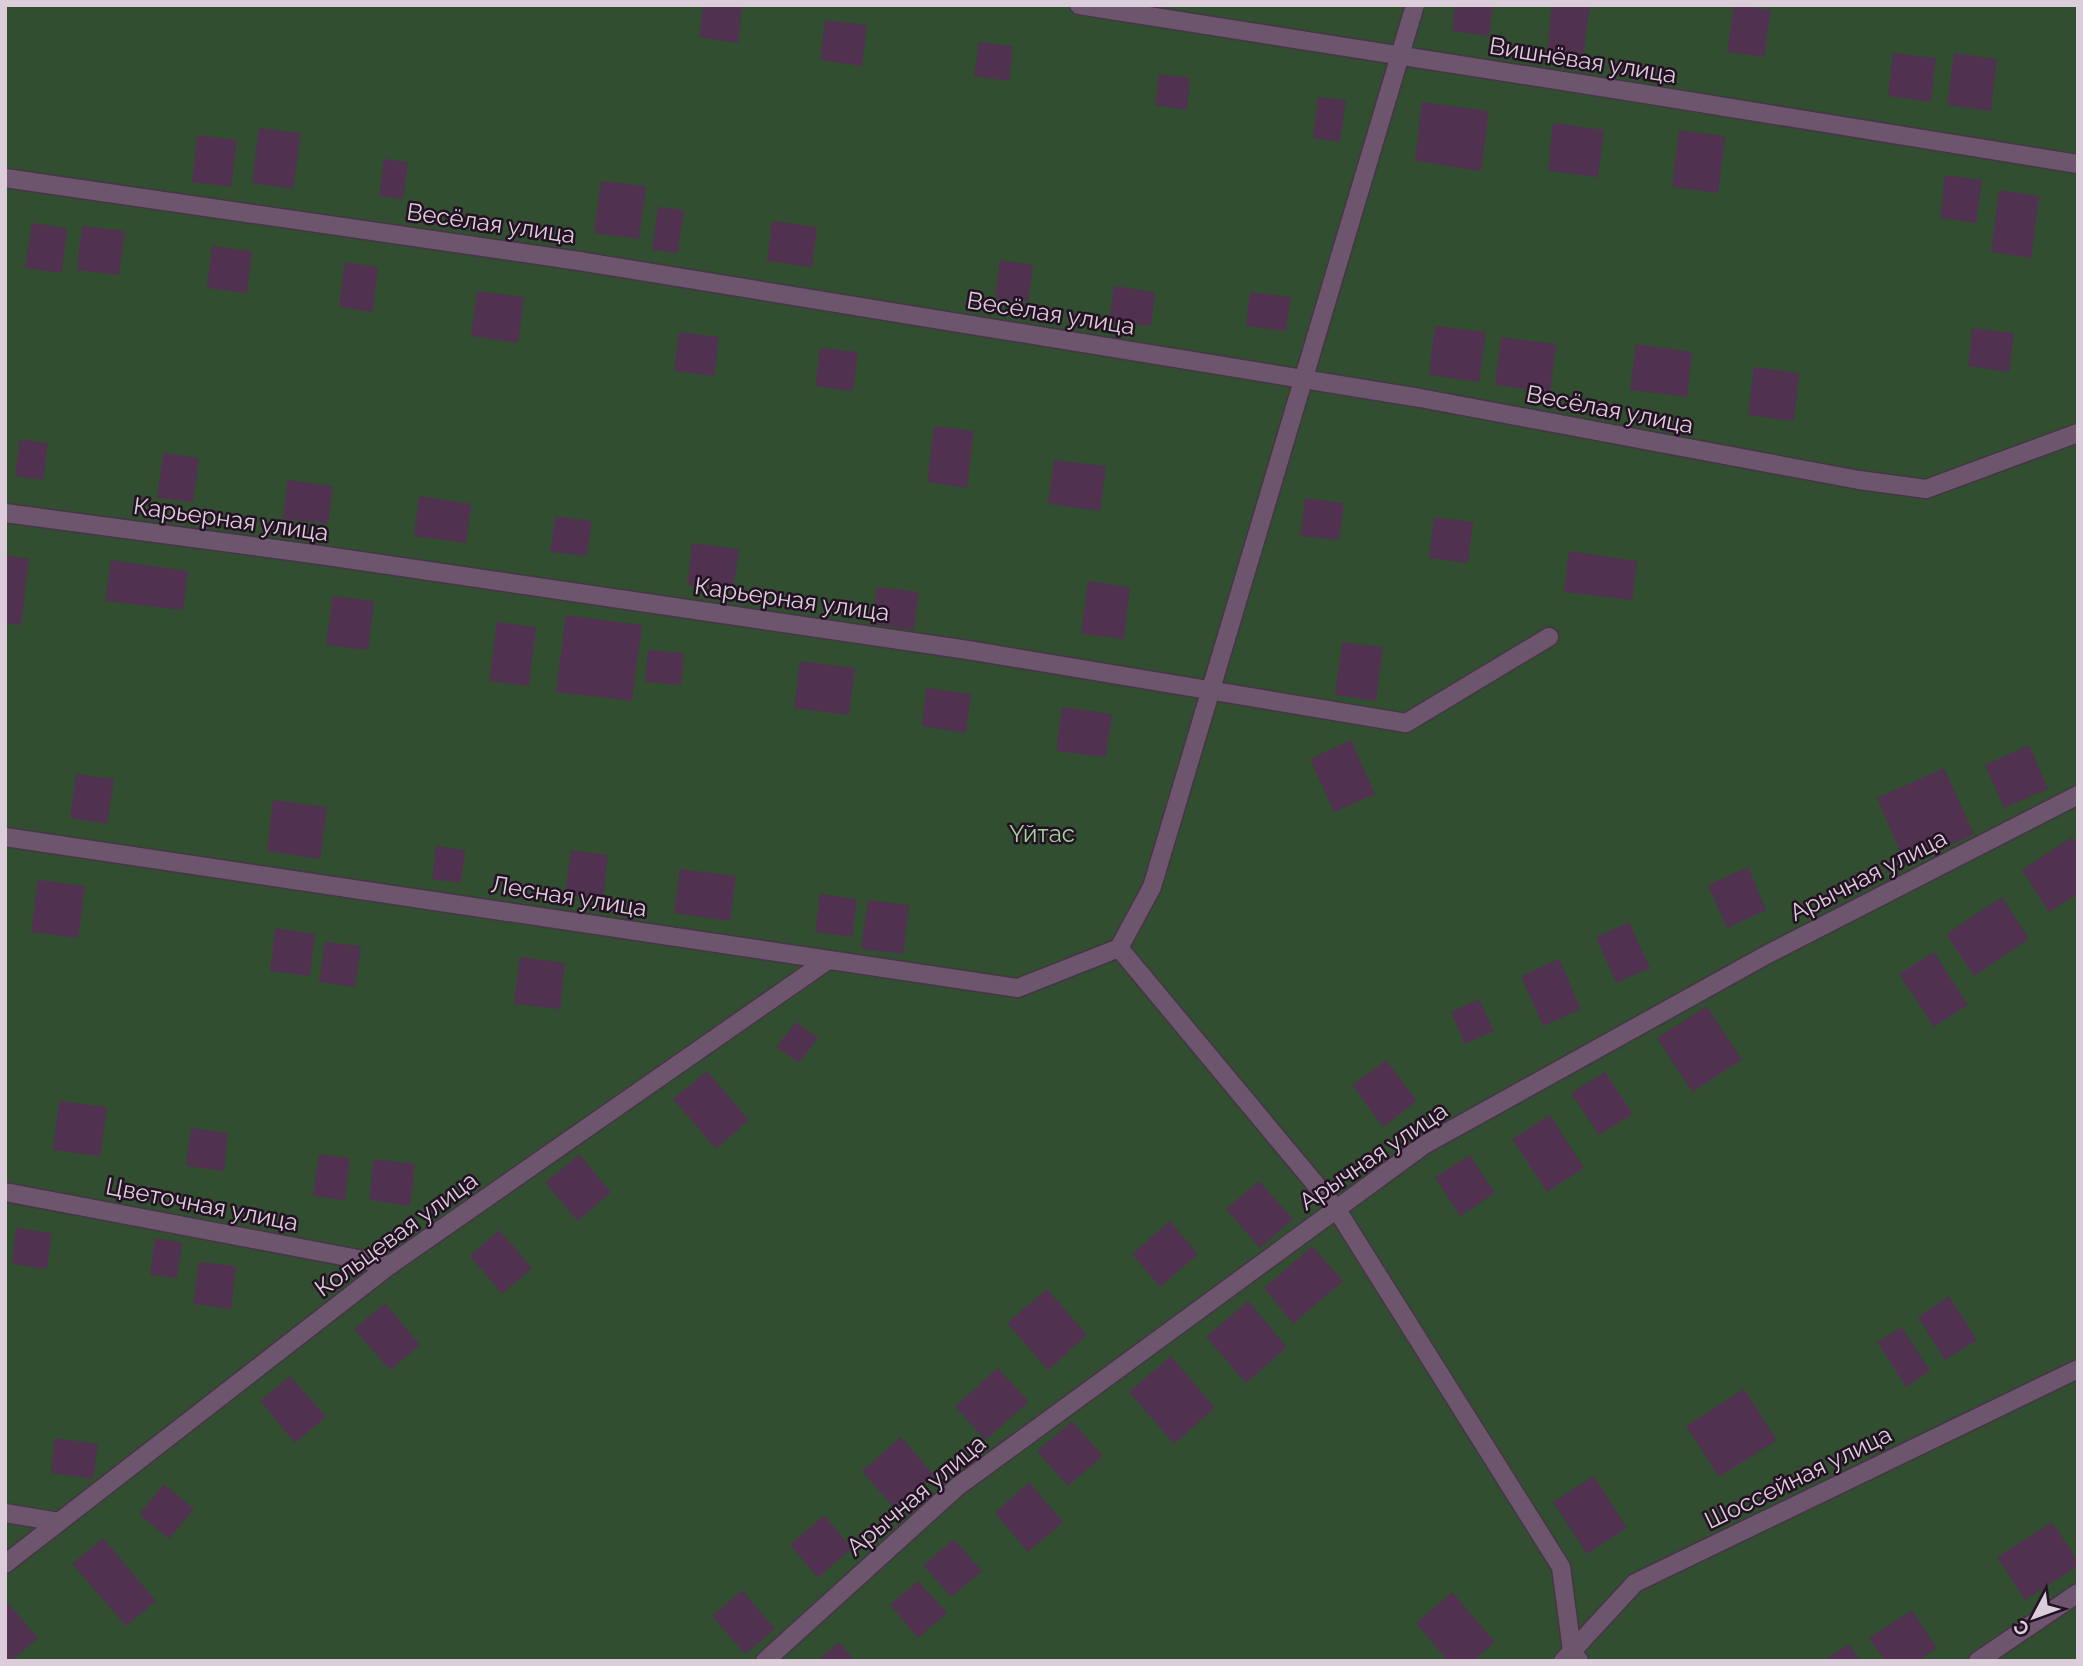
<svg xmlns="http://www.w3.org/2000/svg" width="2083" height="1666" viewBox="0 0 2083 1666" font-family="Raleway,sans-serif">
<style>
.green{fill:#314f30}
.building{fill:#503150}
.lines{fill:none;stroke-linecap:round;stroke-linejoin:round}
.minor-casing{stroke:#453545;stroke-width:21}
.minor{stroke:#6d566d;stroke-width:18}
.labels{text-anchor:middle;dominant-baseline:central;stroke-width:5;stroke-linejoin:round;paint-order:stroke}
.street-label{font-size:24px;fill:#dbcdda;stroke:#241124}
.park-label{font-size:24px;fill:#9fd59c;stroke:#241124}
</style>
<rect width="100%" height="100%" fill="#2e1a2e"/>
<!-- green -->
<rect class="green" x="5" y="5" width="2073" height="1656"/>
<!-- building -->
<g class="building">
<polygon points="703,5 742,5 738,43 699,37"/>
<polygon points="1455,5 1493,5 1489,36 1452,31"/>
<polygon points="1552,5 1590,5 1583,55 1547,50"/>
<polygon points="1734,5 1771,10 1764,57 1727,52"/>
<polygon points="825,20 867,25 862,66 820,60"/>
<polygon points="979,42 1013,46 1009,81 974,76"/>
<polygon points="1893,53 1936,58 1931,102 1888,96"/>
<polygon points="1954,53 1997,59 1991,111 1947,105"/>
<polygon points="1159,74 1190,78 1187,110 1155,105"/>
<polygon points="1318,97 1346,100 1340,142 1313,138"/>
<polygon points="1422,102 1489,111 1481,171 1415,161"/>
<polygon points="1553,123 1604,130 1598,177 1548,171"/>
<polygon points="259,128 301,133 293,189 252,183"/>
<polygon points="1679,130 1725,136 1718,193 1672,187"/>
<polygon points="197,135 237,140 231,187 192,182"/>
<polygon points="384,159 408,162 403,199 379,196"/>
<polygon points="1945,175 1982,180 1976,223 1940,218"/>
<polygon points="601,181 646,186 639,239 594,233"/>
<polygon points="1999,190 2039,196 2031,258 1991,252"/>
<polygon points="658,207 684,210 678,253 652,250"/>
<polygon points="772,221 817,227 812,267 767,261"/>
<polygon points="32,223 67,228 62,273 25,268"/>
<polygon points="82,226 125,231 119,275 77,270"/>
<polygon points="212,246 252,251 247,293 207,288"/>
<polygon points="1000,260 1033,265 1028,302 995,298"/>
<polygon points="345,262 378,267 373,312 339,307"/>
<polygon points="1114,286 1155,292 1151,326 1109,321"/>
<polygon points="477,291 524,297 518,343 471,336"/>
<polygon points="1250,292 1291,297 1286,331 1246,326"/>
<polygon points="1435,326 1486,332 1479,382 1429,375"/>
<polygon points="1972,328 2014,333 2009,372 1968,366"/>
<polygon points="679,332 719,337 714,376 674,371"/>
<polygon points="1501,337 1556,344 1550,392 1495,385"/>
<polygon points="1636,344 1692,352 1687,397 1630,390"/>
<polygon points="820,348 858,352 853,391 815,386"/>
<polygon points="1754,367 1799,373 1794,421 1748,415"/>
<polygon points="934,426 974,431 967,488 927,482"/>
<polygon points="20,439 48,443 43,480 15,476"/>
<polygon points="163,453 199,458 193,502 157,498"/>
<polygon points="1054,460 1106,466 1100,511 1048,504"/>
<polygon points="288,480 333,486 328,524 283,519"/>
<polygon points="419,496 471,504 466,543 414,536"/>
<polygon points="1305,498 1344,503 1339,540 1300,536"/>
<polygon points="555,516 592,521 587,556 550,552"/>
<polygon points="1434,517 1473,522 1468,563 1429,558"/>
<polygon points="692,543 739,549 733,591 687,585"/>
<polygon points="1569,551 1637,561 1632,600 1564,592"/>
<polygon points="5,555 29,559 21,625 5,623"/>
<polygon points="111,560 188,571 183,610 105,601"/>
<polygon points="1088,581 1130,587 1124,639 1081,634"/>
<polygon points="877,587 919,592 914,630 872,624"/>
<polygon points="333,596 374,601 368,650 326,645"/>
<polygon points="566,615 642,625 632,701 556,692"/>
<polygon points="497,622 536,627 529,686 489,681"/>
<polygon points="1342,642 1383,647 1376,701 1335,695"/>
<polygon points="648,650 684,653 681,685 645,682"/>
<polygon points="800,661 855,668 849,715 794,708"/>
<polygon points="926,688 971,694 966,733 922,726"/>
<polygon points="1062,707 1112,714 1106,757 1056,751"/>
<polygon points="1351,740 1375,794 1334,812 1310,759"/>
<polygon points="2029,745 2048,789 2004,808 1985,765"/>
<polygon points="1944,768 1974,834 1906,865 1877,798"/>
<polygon points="76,774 114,779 107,824 70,818"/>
<polygon points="273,800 327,807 320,859 267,851"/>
<polygon points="2072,837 2078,846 2078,894 2049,912 2022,870"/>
<polygon points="436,846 465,850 461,883 432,879"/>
<polygon points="571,850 608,855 603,900 565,895"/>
<polygon points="1748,867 1766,910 1727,928 1708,885"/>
<polygon points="680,869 736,876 730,921 674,913"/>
<polygon points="38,880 85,886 78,938 31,932"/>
<polygon points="820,894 857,899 852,937 815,932"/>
<polygon points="2002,897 2029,939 1974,976 1946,934"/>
<polygon points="868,900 909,905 903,954 861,949"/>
<polygon points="1629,922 1650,968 1616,983 1596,937"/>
<polygon points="275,928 315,934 310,976 270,971"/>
<polygon points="325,942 361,946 355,987 319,982"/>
<polygon points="1934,952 1968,1005 1934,1027 1899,974"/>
<polygon points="520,957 565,963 560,1009 514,1004"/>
<polygon points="1559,959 1581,1009 1543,1026 1521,976"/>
<polygon points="1479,999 1494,1031 1465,1044 1451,1012"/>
<polygon points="1707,1006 1742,1060 1692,1092 1657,1038"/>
<polygon points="796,1022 818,1038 799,1063 776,1047"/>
<polygon points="1386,1060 1417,1101 1383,1127 1352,1085"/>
<polygon points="707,1071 749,1120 716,1149 673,1099"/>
<polygon points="1605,1072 1633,1114 1599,1135 1571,1093"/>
<polygon points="59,1101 107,1107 100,1156 53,1150"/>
<polygon points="1550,1115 1584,1168 1547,1192 1512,1139"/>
<polygon points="191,1128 228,1133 224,1171 186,1166"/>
<polygon points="319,1154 350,1158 345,1200 313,1196"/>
<polygon points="579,1154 611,1192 578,1221 545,1183"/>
<polygon points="1470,1155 1495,1193 1460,1216 1435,1177"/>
<polygon points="374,1159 415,1164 410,1206 369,1200"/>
<polygon points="1259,1181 1293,1219 1260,1248 1226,1209"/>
<polygon points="1170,1221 1198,1254 1160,1287 1132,1254"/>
<polygon points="16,1228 52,1233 47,1269 12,1264"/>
<polygon points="499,1230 532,1268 502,1294 470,1256"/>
<polygon points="155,1238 182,1242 177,1278 150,1275"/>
<polygon points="1312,1246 1343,1281 1293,1324 1264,1288"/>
<polygon points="199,1262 236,1266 231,1309 193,1304"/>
<polygon points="1047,1289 1087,1335 1048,1370 1007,1323"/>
<polygon points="1949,1296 1977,1340 1945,1360 1918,1317"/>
<polygon points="1248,1301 1287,1347 1246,1383 1206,1337"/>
<polygon points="385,1303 420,1345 390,1370 354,1329"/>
<polygon points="1902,1327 1930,1371 1906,1387 1877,1342"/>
<polygon points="1171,1356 1215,1408 1174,1444 1129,1392"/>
<polygon points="998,1368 1029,1402 985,1440 955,1406"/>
<polygon points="290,1376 326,1417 295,1443 260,1401"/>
<polygon points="1744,1389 1777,1440 1719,1477 1686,1426"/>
<polygon points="1072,1421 1103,1456 1068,1486 1037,1451"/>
<polygon points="901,1437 934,1475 895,1509 862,1471"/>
<polygon points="55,1438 98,1444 93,1479 51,1473"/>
<polygon points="1594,1476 1627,1528 1587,1554 1553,1502"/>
<polygon points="1029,1482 1063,1522 1028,1552 995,1513"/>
<polygon points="164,1484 194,1509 169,1539 139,1514"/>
<polygon points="824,1515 852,1548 818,1578 790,1545"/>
<polygon points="2052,1522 2078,1561 2078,1566 2025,1600 1997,1557"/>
<polygon points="103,1538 156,1601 126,1626 72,1564"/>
<polygon points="954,1539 982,1571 951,1597 923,1565"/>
<polygon points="918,1581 947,1613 918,1638 890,1605"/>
<polygon points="742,1590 775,1629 745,1654 712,1616"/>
<polygon points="1452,1592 1495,1642 1473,1661 1448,1661 1416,1623"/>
<polygon points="5,1600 38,1638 11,1661 5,1661"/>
<polygon points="1912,1610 1937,1648 1918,1661 1885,1661 1869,1638"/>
<polygon points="839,1642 855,1661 817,1661"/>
<polygon points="1849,1644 1860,1661 1822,1661"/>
</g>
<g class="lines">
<defs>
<g id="minor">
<polyline points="1079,5 1645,94 2078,164"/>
<polyline points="5,178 579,261 1420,398 1859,480 1926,489 2078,433"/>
<polyline points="5,513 320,555 968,650 1406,723 1549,637"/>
<polyline points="5,837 1018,988 1119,948"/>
<polyline points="1119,948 1152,887 1415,5"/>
<polyline points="1119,948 1337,1210 1561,1567 1572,1651 1579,1661"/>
<polyline points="5,1192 390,1265"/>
<polyline points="5,1513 59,1522"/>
<polyline points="5,1564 390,1265 828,960"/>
<polyline points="765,1661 957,1487 1424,1145 1768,954 2078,795"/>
<polyline points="1563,1661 1635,1583 2078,1369"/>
<polyline points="1978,1661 2078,1593"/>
</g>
</defs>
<!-- minor casing -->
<use href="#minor" class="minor-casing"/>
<!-- minor -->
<use href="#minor" class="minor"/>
</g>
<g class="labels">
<!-- street labels -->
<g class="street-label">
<text transform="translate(1583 60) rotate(9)">Вишнёвая улица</text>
<text transform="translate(491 223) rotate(8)">Весёлая улица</text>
<text transform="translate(1051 313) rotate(9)">Весёлая улица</text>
<text transform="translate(1610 409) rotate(11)">Весёлая улица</text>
<text transform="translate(231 519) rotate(8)">Карьерная улица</text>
<text transform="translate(792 599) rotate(8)">Карьерная улица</text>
<text transform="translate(1868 875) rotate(-27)">Арычная улица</text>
<text transform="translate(569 896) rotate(9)">Лесная улица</text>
<text transform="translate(1373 1156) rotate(-34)">Арычная улица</text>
<text transform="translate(202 1204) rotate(11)">Цветочная улица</text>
<text transform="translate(396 1234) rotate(-36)">Кольцевая улица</text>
<text transform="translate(1798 1477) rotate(-26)">Шоссейная улица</text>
<text transform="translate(916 1495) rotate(-40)">Арычная улица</text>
</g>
<!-- park labels -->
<g class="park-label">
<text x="1042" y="833">Үйтас</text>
</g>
</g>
<!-- border -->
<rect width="2083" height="1666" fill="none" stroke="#dbcdda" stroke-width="14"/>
<!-- north arrow -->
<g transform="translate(2034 1617) rotate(229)" stroke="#241124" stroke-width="5" paint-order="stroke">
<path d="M0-5L12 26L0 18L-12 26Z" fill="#dbcdda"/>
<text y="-10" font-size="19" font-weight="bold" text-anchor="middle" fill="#dbcdda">С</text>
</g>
</svg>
